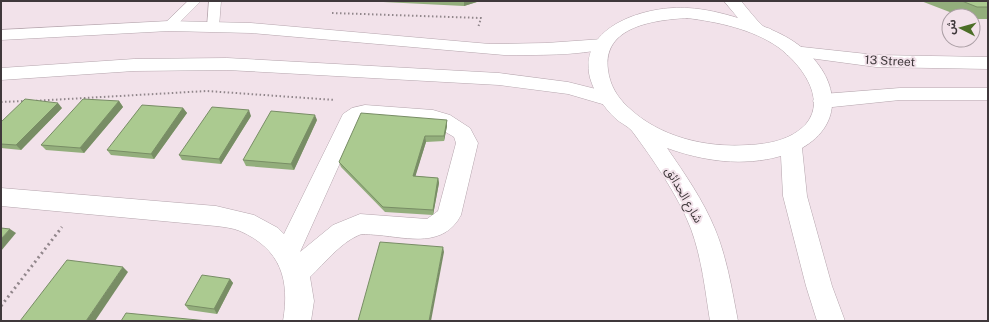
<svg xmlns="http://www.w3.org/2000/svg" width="989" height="322" viewBox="0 0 989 322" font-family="'Public Sans','Noto Sans Arabic',sans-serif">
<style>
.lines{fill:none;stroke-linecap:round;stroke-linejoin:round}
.lane-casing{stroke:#b5a5ad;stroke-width:1}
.street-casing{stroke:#b5a5ad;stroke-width:1}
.secondary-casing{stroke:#b5a5ad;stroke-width:1}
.path-far1{stroke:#91868b;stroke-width:2;stroke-dasharray:1.5 2.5;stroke-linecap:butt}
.path{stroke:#91868b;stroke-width:3;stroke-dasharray:2 3.5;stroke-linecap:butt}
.lane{fill:#fff;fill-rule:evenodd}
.street{fill:#fff;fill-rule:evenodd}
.secondary{fill:#fff;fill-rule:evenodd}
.wall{fill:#93ae7c}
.shaded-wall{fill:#788d65}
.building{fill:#abca90;stroke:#788d65}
.labels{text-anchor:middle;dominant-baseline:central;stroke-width:4;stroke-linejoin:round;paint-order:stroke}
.street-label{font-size:12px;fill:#3f383b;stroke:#f2e2ea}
</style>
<rect width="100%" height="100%" fill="#f2e2ea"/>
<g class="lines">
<defs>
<g id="lane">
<polygon points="188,1 201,1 173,29 165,29 163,26 165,23"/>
<polygon points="209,1 221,1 219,27 217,30 209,30 207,27"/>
</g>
<g id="street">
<path d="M169 21 251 23 490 44 546 43 603 39 609 40 612 44 609 48C576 56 538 55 504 55L251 33 169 31 1 40V30Z"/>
<polygon points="793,46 876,55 988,57 988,69 876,67 787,55 784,51 787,47"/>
<polygon points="227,58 499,73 568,82 616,94 619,99 616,104 609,106 568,94 499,85 227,70 134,71 1,80 1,68 134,59"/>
<polygon points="900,88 988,88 988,100 900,100 823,108 816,106 813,101 816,96 823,94"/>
<path d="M365 105 433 110 450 115 470 128 478 143 461 215C444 248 408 238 378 235 372 235 364 233 359 235 340 243 325 263 310 277L314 301 311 321H283C290 280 281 249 240 231 233 228 224 227 216 226L1 206V188L216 206 254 215 278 228 284 234 343 114 352 108ZM365 119 432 124 454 137 456 143 438 211 427 219 360 214 333 225 300 252 358 123Z"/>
</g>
<path id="secondary" d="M724 1H741C747 8 757 21 763 26 766 28 770 28 772 30 784 35 796 42 806 51 839 81 844 124 802 148L807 196 832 286 845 321H817L806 286 783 196 781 156C743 167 703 161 667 148 685 174 703 200 715 229 727 258 732 290 738 321H710C705 290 702 259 691 229 679 197 653 159 632 131 628 126 620 123 615 118 604 108 594 92 590 78 577 25 649 5 688 8 705 9 722 13 738 18ZM687 18C718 22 752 29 778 47 799 62 828 98 806 124 791 140 769 144 748 145 706 148 659 137 628 107 617 97 610 85 608 70 602 26 655 20 687 18Z"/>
</defs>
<!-- lane casing -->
<use href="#lane" class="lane-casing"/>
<!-- street casing -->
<use href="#street" class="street-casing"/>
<!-- secondary casing -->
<use href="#secondary" class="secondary-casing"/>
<!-- path-far1 -->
<g class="path-far1">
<polyline points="332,13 481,18 478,28"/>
<polyline points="32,101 207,91 335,100"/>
<polyline points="1,102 25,101"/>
</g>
<!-- path -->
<polyline class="path" points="1,306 62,227"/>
<!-- lane -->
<use href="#lane" class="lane"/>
<!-- street -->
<use href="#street" class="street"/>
<!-- secondary -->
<use href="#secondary" class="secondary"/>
</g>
<!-- wall -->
<g class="wall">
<polygon points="363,1 480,1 464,6"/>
<polygon points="921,1 988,1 988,19 973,19 973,16 960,16"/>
<polygon points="119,101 123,107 84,153 46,150 41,145"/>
<polygon points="62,108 21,150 1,148 1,122"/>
<polygon points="183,108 187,113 154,159 111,155 107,150"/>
<polygon points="251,116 221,164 182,160 179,155"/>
<polygon points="317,120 294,170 246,166 243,160"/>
<polygon points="447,120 447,126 444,141 426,142 415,176 438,178 439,183 433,215 385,212 341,167 339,162"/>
<polygon points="230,279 233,283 217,314 189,310 185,305"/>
</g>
<!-- shaded-wall -->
<g class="shaded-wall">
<polygon points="464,1 480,1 464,6"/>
<polygon points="119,101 123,107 84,153 80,148"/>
<polygon points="58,103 62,108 21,150 16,145"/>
<polygon points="183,108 187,113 154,159 151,154"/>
<polygon points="249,110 251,116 221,164 219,159"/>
<polygon points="315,115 317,120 294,170 291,164"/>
<polygon points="447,120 447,126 444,141 444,136"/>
<polygon points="425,136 426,142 414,181 413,176"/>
<polygon points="438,178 439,183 433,215 433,210"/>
<polygon points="10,229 16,233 1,251 1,239"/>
<polygon points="443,247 444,252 431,321 429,321"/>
<polygon points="123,267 128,272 95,321 86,321"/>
<polygon points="230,279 233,283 217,314 214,309"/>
</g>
<!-- building -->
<g class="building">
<polygon points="962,1 988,1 988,7 977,7"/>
<polygon points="25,99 58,103 16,145 1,144 1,122"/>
<polygon points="83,99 119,101 80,148 41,145"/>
<polygon points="142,105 183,108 151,154 107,150"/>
<polygon points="212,107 249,110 219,159 179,155"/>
<polygon points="271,111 315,115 291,164 243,160"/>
<polygon points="361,113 447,120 444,136 425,136 413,176 438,178 433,210 383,207 339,162"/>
<polygon points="1,228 10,229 1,239"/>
<polygon points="380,242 443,247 429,321 358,321"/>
<polygon points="67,260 123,267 86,321 20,321"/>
<polygon points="202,275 230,279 214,309 185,305"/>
<polygon points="126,313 208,321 121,321"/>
</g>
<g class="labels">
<!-- street labels -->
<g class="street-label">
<text transform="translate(890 61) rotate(3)">13 Street</text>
<text transform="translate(684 195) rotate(60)">شارع الحدائق</text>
</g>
</g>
<!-- border -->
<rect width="989" height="322" fill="none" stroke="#3f383b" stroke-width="4"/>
<!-- north arrow -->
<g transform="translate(961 28) rotate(276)"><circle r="19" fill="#f2e2ea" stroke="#aa9ea4"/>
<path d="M0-3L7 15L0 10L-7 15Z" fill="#4c6e27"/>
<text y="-6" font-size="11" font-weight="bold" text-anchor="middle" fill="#3f383b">ش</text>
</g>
</svg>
